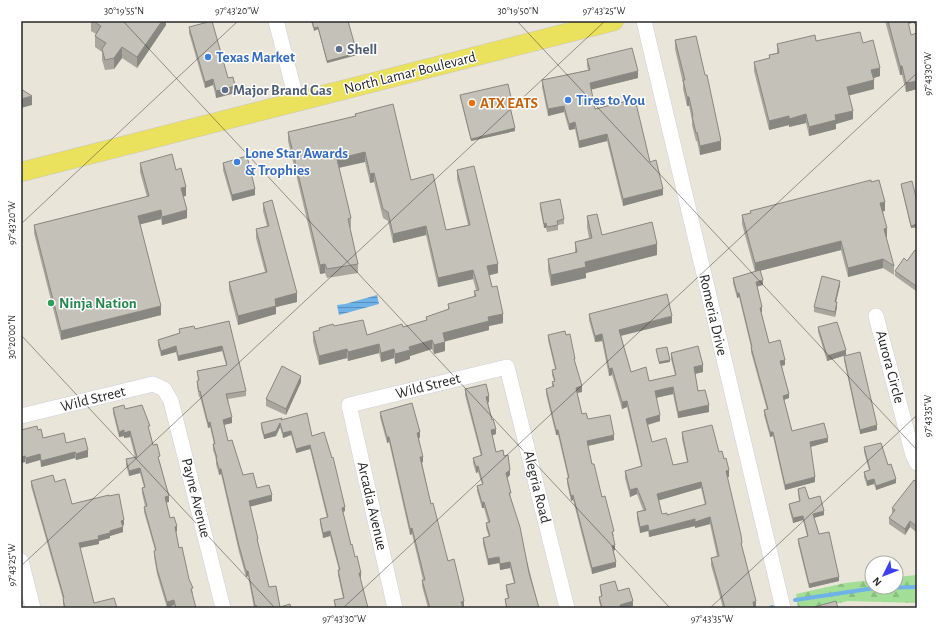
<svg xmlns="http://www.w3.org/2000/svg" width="938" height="629" viewBox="0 0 938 629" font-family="'Alegreya Sans',sans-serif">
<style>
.forest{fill:url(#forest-firs)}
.water{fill:url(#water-rules)}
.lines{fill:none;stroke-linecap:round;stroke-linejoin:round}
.stream{stroke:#6eb2e8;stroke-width:4}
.minor-casing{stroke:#cecee0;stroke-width:16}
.major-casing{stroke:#c7c7c7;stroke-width:20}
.minor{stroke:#fff;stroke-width:15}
.major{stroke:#eae15d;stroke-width:19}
.wall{fill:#a9a69e;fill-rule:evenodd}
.shaded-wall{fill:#898781}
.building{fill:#c4c1b8;stroke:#898781;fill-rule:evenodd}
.ticks{fill:none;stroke:#272727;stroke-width:1;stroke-opacity:0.45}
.service-dot{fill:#5c6f8a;stroke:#fff;stroke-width:1.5}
.shop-dot{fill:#3f7fe0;stroke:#fff;stroke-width:1.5}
.food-dot{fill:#e8710a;stroke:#fff;stroke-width:1.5}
.leisure-dot{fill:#2e9e5b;stroke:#fff;stroke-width:1.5}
.labels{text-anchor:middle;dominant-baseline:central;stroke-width:3;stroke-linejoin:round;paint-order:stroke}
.service-label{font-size:15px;font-weight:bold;fill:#4e5e75;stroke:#fff;text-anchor:start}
.shop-label{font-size:15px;font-weight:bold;fill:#366cbe;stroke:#fff;text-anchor:start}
.street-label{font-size:15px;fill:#272727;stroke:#fff}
.food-label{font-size:15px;font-weight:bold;fill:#c56008;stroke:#fff;text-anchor:start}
.leisure-label{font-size:15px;font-weight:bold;fill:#27864d;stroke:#fff;text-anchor:start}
.neatline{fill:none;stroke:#272727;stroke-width:1.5}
.ticks-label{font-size:10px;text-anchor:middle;fill:#272727}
</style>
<defs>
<pattern id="forest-firs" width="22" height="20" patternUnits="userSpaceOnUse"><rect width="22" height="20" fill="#a2de96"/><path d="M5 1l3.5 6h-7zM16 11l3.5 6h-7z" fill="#8cbe81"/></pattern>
<pattern id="water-rules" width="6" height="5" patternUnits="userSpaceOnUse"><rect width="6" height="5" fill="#6eb2e8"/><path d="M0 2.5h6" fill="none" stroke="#5a91bc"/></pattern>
</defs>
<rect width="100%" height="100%" fill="#e9e5d8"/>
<!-- forest -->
<polygon class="forest" points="917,575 917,603 848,601 817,608 798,608 796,594 845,583 872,580 872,587 896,587 896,577"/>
<!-- water -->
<polygon class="water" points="377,295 379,304 339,315 337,305 345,304"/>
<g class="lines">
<!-- stream -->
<g class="stream">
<polyline points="795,600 875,588 917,587"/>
<polyline points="770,608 772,607"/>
</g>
<defs>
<g id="minor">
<polyline points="276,21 297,102"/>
<polyline points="644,21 783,608"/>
<polyline points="876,316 913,455 917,463"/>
<polyline points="21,416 153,384 164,389 171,401 223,608"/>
<polyline points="21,561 33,608"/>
<polyline points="395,608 349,405 507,367 567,608"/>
</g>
<polyline id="major" points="21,172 614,21"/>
</defs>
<!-- minor casing -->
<use href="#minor" class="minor-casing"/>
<!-- major casing -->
<use href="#major" class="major-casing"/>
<!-- minor -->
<use href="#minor" class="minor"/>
<!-- major -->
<use href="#major" class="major"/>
</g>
<!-- wall -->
<g class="wall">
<polygon points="91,21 166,21 166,25 137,68 122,58 114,69 105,70 102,60 102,52 95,47 95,36 96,34 91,31"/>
<polygon points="311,21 348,21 357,55 327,63 318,29 314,31"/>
<polygon points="885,21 917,21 917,22 908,24 911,35 917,33 917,89 906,92 902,75 900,75"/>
<polygon points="189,27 228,78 235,93 216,98 213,85 205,88 189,33"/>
<polygon points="675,40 721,150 700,155 697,141 696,141 692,125 692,120 689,106 687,106 683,89 683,83 675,49"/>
<polygon points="816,41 863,43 880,76 873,78 874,89 849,95 853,119 836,124 836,129 809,136 806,123 789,127 789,125 769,130 754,71 754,62 769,58 769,55 777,53 777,44"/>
<polygon points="587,59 638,78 591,89 595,109 650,162 663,195 623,206 607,141 579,148 575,129 569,130 564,112 548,116 542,87 542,80 588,70 587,66"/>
<polygon points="460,95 513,108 511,109 515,131 471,141 460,97"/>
<polygon points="355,114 411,180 446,230 468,225 457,179 457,170 498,273 489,275 503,323 489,326 489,330 445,341 445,351 434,354 432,349 410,356 410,359 395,364 394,358 381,362 379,353 348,361 347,358 319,365 313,341 313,332 319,330 319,328 334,326 367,335 403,327 426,320 426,317 448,310 448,304 474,297 474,291 476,290 473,279 438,287 426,235 393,243 388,221 383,218 374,182 370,183 365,162 339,168 351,218 351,227 350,228 358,264 358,273 327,278 325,273 320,274 288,141 288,132 355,116"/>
<polygon points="140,163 176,170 186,196 183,196 187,218 162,225 161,219 140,224 161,315 61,340 34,233 34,225 147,197 140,172"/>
<polygon points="223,163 255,195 232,201 223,170"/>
<polygon points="871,182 885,211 883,211 887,237 886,237 894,266 894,275 883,268 848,277 841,250 755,272 742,224 742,215 750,213 750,211"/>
<polygon points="901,184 917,201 917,227 911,228 901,186"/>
<polygon points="263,203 297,302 276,307 276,314 238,325 229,290 229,282 265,272 256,238 256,229 267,226 263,211"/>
<polygon points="540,203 564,219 564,224 558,225 558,230 547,232 546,228 544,228 540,208"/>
<polygon points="587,216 602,235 657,255 586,273 586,278 551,286 548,270 548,259 575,253 575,242 589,238 587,227"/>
<polygon points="917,252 916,291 895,276 895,271"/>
<polygon points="733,278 763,285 757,286 762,312 761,312 769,343 785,365 782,366 789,398 784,400 792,431 828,442 810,447 815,482 785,490 773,436 770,437 764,415 764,410 767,410 751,352 751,347 739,297 737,298 733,283"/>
<polygon points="840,285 836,302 837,307 835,317 814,312 814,307"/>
<path d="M589 314 672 323 621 336 631 372 649 381 675 375 671 359V353L703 372 695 374 698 391 709 412 678 418 673 394 656 398 660 421 648 425 652 442 673 465 687 462 682 439V432L719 452 724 459 729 477H727L742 548 756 608H723L711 565V558L717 556 710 524 695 528V526L649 537 648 531 640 533 637 519V512L643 510 637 494 630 497 625 478V471L641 466 627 407 622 409 612 375 609 376 602 341 595 342 589 320ZM701 488 705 505 667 515 662 514 659 500Z"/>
<polygon points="229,321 246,391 246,396 228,399 232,423 224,425 228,441 243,475 272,501 250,506 258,545 269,587 280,607 291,608 254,608 248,576 246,577 239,552 221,474 219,475 216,464 216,459 213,450 213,444 214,444 210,427 208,428 200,397 199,397 197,386 197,381 198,381 197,371 226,365 222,351 178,361 176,352 161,356 158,345 158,340 179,333 179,329 195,329"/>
<polygon points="818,327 846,355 827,361 818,332"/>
<polygon points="548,335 575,363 582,392 577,393 582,414 588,419 614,440 588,446 592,464 602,497 614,536 613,536 615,550 613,551 616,567 592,574 573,500 571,501 567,483 568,478 558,435 556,435 546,394 546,389 552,387 552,382 554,381 552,375 552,370 555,369 548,340"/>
<polygon points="844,356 877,430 860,434 844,360"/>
<polygon points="301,382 286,415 266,406 266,399"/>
<polygon points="465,389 489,402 488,403 496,434 492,435 496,452 510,475 507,478 511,498 539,608 506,608 505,599 508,598 506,591 506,585 514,583 510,568 500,570 499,563 488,565 483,544 483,538 489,537 486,528 486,523 488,522 484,508 482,508 477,491 477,486 482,484 478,472 476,473 473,463 473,458 481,456 465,395"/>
<polygon points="113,408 125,409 150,432 153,445 160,462 169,502 166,502 170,518 177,531 176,532 179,548 193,593 192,594 196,608 175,608 174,605 167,608 157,574 154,556 154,551 155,550 144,512 144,507 145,506 142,493 142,488 144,487 140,473 129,476 126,465 126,459 135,457 130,437 124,438 124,436 119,437 113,413"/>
<polygon points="380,412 420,438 419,438 423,462 422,463 431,504 448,561 464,607 462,607 463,608 428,608 422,586 422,580 423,580 412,534 410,535 389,442 387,443 380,417"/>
<polygon points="282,420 312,436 345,511 343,512 351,545 361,577 360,578 368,608 335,608 334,600 343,598 338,575 338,570 339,570 330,536 323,538 320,524 320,519 327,518 310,449 296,453 291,435 283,438 280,427 276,436 264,439 261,428 261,423"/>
<polygon points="21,430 38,430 43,438 66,443 88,457 76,460 75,458 41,467 40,460 26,464 25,462 21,463"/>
<polygon points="864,447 888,465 896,483 876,490 874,484 867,486 864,477 864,472 869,470 864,452"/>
<polygon points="31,481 55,482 72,504 124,525 122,526 123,532 110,536 110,538 99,541 99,544 80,548 94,603 117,608 64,608 63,604 63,599 31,486"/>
<polygon points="917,482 916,532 910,527 905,535 889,524 889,518 892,514 892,508"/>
<polygon points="798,489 809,499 824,515 814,518 819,534 839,581 809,588 798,543 798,539 807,536 803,520 793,523 789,508 789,504 799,501 798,493"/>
<polygon points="600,585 618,591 633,606 625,608 601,608 599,601 599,597 601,596 600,589"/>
</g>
<!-- shaded-wall -->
<g class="shaded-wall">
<polygon points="162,21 166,21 166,25 137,68 137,57"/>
<polygon points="906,21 917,21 917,22 906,24"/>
<polygon points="318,27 318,29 314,31 314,28"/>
<polygon points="122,47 122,58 114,69 114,58"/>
<polygon points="357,53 357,55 327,63 327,61"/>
<rect x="900" y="66" width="2" height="9"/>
<polygon points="880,68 880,76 871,79 871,70"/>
<polygon points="638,71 638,78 590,90 590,83"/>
<polygon points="213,79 213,85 205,88 205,82"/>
<polygon points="874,80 874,89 847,96 847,87"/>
<polygon points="917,81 917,89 906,92 906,83"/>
<polygon points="235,86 235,93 216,98 216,91"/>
<polygon points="32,96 32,105 21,108 21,99"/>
<rect x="687" y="97" width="2" height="9"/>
<polygon points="513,106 513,108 510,109 510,107"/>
<polygon points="564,106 564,112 548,116 548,109"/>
<polygon points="853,111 853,119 836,124 836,129 809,136 809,127 835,115"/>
<polygon points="806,114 806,123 789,127 789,119"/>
<polygon points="789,116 789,125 769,130 769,121"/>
<polygon points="575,122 575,129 569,130 569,124"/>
<polygon points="515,128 515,131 471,141 471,139"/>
<polygon points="607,134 607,141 579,148 579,141"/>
<polygon points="721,141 721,150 700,155 700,146"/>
<polygon points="365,152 365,162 337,168 337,159"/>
<polygon points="374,173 374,182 370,183 370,174"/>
<polygon points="186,187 186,196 181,197 181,188"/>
<polygon points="255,189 255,195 232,201 232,195"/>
<polygon points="663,189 663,195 623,206 623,199"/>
<polygon points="885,202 885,211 880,212 880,203"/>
<polygon points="161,210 161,219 138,225 138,216"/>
<polygon points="187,210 187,218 162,225 162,217"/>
<polygon points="546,223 546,228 544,228 544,224"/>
<polygon points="917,224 917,227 911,228 911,226"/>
<polygon points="426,226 426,235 393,243 393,234"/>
<polygon points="887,228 887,237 884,238 884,229"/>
<polygon points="841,241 841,250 755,272 755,263"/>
<polygon points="657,244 657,255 586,273 586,278 551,286 551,275 585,262"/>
<polygon points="883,259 883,268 848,277 848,268"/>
<polygon points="325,264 325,273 320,274 320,265"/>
<polygon points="498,264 498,273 487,276 487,266"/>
<polygon points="473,270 473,279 438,287 438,278"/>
<polygon points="763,280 763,285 756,287 756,282"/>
<polygon points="840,281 840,285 835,306 835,302"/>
<polygon points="297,293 297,302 276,307 276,314 238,325 238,316 275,299"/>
<polygon points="737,293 739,293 739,297 737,298"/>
<polygon points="837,302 837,307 835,317 835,312"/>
<polygon points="161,306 161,315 61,340 61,331"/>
<polygon points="762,307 762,312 760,313 760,308"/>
<polygon points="503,314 503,323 489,326 489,330 443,342 443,333 488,317"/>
<polygon points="672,316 672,323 619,336 619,330"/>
<polygon points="602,334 602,341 595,342 595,336"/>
<polygon points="432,340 432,349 410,356 410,359 395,364 395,354 409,347"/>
<polygon points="445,342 445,351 434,354 434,345"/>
<polygon points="379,344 379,353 348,361 348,352"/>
<polygon points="176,346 176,352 161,356 161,351"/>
<polygon points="222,346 222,351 178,361 178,356"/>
<polygon points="347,349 347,358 319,365 319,356"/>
<polygon points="394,349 394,358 381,362 381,353"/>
<polygon points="846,350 846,355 827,361 827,356"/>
<polygon points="670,360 670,362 659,364 659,362"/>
<polygon points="785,360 785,365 780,366 780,361"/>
<polygon points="703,365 703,372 694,374 694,367"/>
<polygon points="612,368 612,375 609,376 609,369"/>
<polygon points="301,376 301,382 286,415 286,409"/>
<polygon points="582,386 582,392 576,393 576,388"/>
<polygon points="673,387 673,394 655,398 655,391"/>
<polygon points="789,394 789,398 783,400 783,396"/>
<polygon points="489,396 489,402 486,403 486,397"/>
<polygon points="627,401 627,407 622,409 622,402"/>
<polygon points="709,405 709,412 678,418 678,412"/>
<polygon points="660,415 660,421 646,425 646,419"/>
<polygon points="232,417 232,423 223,425 223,420"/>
<polygon points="210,422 210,427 208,428 208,423"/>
<polygon points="280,423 280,427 276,436 264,439 264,435"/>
<polygon points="877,425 877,430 860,434 860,430"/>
<polygon points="496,429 496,434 491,436 491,430"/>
<polygon points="124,430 124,436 119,437 119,432"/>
<rect x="556" y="430" width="2" height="5"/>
<polygon points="130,431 130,437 124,438 124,433"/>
<polygon points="291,431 291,435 283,438 283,433"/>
<polygon points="420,432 420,438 417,438 417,433"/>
<polygon points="770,432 773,432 773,436 770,437"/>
<polygon points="614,435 614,440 587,446 587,441"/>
<polygon points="387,437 389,437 389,442 387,443"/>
<polygon points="828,438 828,442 810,447 810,442"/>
<polygon points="310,445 310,449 296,453 296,449"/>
<polygon points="88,450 88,457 76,460 76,454"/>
<polygon points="75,452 75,458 41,467 41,461"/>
<polygon points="40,454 40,460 26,464 26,458"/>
<polygon points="25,456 25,462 21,463 21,457"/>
<polygon points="420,457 423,457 423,462 420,463"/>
<polygon points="478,466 478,472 476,473 476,467"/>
<polygon points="140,468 140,473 129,476 129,471"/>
<polygon points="219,469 221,469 221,474 219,475"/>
<polygon points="510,470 510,475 506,479 506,473"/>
<polygon points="729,470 729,477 726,478 726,471"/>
<polygon points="815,477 815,482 785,490 785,485"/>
<polygon points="874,479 874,484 867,486 867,481"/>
<polygon points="896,479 896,483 876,490 876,486"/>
<polygon points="701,482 701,488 657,501 657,494"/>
<polygon points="637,488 637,494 630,497 630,490"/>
<polygon points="272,495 272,501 249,507 249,501"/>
<polygon points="573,495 573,500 571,501 571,496"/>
<polygon points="169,496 169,502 165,503 165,497"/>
<polygon points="484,502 484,508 482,508 482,503"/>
<polygon points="345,507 345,511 342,512 342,508"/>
<polygon points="824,511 824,515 813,518 813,514"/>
<polygon points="803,516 803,520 793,523 793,518"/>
<polygon points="710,517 710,524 695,528 695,522"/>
<polygon points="695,519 695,526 649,537 649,531"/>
<polygon points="124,520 124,525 121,526 121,521"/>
<polygon points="910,521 910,527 905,535 905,529"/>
<polygon points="648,525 648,531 640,533 640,527"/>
<polygon points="177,526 177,531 175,532 175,527"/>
<polygon points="123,527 123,532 110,536 110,538 99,541 99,544 79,548 79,543 98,536 110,531"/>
<polygon points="412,528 412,534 410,535 410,529"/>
<polygon points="330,531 330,536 323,538 323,533"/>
<polygon points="615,545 615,550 612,551 612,546"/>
<polygon points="499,557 499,563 488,565 488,559"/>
<polygon points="510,562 510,568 500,570 500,564"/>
<polygon points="616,562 616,567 592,574 592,568"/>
<polygon points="246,571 248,571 248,576 246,577"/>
<polygon points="359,573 361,573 361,577 359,578"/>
<polygon points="839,577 839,581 809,588 809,584"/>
<polygon points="174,600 174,605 167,608 167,602"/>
<polygon points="464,601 464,607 461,607 461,602"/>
<polygon points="633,601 633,606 625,608 620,608 620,605"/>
<polygon points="756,601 756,608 753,608 753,602"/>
</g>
<!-- building -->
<g class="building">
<polygon points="93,21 162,21 137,57 122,47 114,58 105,60 102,49 106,43 95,36 101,26"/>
<polygon points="212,21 228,78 233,77 235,86 216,91 213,79 205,82 189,27"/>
<polygon points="312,21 348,21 357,53 327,61 318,27 314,28"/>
<polygon points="888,21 908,21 911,35 917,33 917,81 906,83 902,66 900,66"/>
<polygon points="860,32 863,43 873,40 880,68 871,70 874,80 847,87 853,111 835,115 836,120 809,127 806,114 789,119 789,116 769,121 754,62 770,58 769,55 779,53 777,44 815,35 816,41"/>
<polygon points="696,36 705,75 707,75 721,141 700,146 697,132 696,133 692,116 693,116 689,97 687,97 683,80 685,80 675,40"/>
<polygon points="632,48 638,71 590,83 595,109 635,99 650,162 656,160 663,189 623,199 607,134 579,141 575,122 569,124 564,106 548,109 542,80 590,70 587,59"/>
<polygon points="508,84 513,106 510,107 515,128 471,139 460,95"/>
<polygon points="21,89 32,96 21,99"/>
<polygon points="393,104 411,180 433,174 446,230 470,225 457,170 474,166 498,264 487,266 492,287 497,286 503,314 488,317 489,321 443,333 445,342 434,345 432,340 409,347 410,350 395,354 394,349 381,353 379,344 348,352 347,349 319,356 313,332 320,330 319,328 333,324 334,326 363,320 367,335 402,324 403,327 427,320 426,317 449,309 448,304 476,296 474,291 479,290 473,270 438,278 426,226 393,234 388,212 383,209 374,173 370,174 365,152 337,159 351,218 348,219 358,264 327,269 325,264 320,265 288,132 356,116 355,114"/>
<polygon points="172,154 176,170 181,168 186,187 181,188 187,210 162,217 161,210 138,216 161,306 61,331 34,225 149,196 140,163"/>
<polygon points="247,156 255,189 232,195 223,163"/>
<polygon points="871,180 871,182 879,180 885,202 880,203 887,228 884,229 894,266 883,259 848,268 841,241 755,263 742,215 751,213 750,211"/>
<polygon points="912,181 917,201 917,224 911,226 901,184"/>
<polygon points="560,199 564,219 557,221 558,225 547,227 546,223 544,224 540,203"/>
<polygon points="272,200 297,293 275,299 276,306 238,316 229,282 267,272 256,229 269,226 263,203"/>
<polygon points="597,214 602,235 652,222 657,244 585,262 586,267 551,275 548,259 577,252 575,242 592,238 587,216"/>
<polygon points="915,250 917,252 917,285 916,286 895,271 904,258 907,261"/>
<polygon points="760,270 763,280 756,282 762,307 760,308 769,343 780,340 785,360 780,361 789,394 783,396 792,431 824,423 828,438 810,442 815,477 785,485 773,432 770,432 764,410 768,409 751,347 752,347 739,293 737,293 733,278"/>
<polygon points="822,276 840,281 835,302 837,302 835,312 814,307"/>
<path d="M667 294 672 316 619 330 631 372 646 367 649 381 676 375 671 353 698 346 703 365 694 367 698 391 705 390 709 405 678 412 673 387 655 391 660 415 646 419 652 442 666 438 673 465 688 462 682 432 712 425 719 452 722 451 724 459 726 458 729 470 726 471 741 535 742 543H741L756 601 753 602 754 608H735V607L731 608H725L711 558 719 556 710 517 695 522V519L649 531 648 525 640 527 637 512 646 510 637 488 630 490 625 471 642 466 627 401 622 402 612 368 609 369 602 334 595 336 589 314ZM701 482 706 504 667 515V513L662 514 657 494Z"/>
<polygon points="229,321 246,391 226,394 232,417 223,420 228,441 232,440 243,475 253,473 257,488 269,485 272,495 249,501 258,539 257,539 269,587 276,586 280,607 290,604 291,608 257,608 256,605 255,606 248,571 246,571 239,546 221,469 219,469 216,458 217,458 213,444 215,444 210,422 208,423 200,391 199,392 197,381 199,380 197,371 227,365 222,346 178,356 176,346 161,351 158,340 180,333 179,329 194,326 195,329"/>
<polygon points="837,322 846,350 827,356 818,327"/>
<polygon points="565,331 566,335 570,334 575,359 574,359 582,386 576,388 582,414 586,413 588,419 610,415 614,435 587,441 592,464 594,464 602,497 605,496 614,531 612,532 615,545 612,546 616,562 592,568 573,495 571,496 567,478 569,478 558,430 556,430 546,389 554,386 552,382 555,381 552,370 556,369 548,335"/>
<polygon points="667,347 670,360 659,362 656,349"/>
<polygon points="860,352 877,425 860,430 844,356"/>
<polygon points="282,366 301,376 286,409 266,399"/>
<polygon points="486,384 489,396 486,397 492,420 493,419 496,429 491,430 496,452 503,450 504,456 508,455 510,470 506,473 511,493 509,493 520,527 529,573 539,608 507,608 505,599 509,598 506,585 515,583 510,562 500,564 499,557 488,559 483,538 490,536 486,523 490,522 484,502 482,503 477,486 483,484 478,466 476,467 473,458 482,455 465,389"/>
<polygon points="412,403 420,432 417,433 423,457 420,457 431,504 433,503 448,561 454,559 464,601 461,602 463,608 430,608 422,580 425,580 412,528 410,529 389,437 387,437 380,412"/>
<polygon points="124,405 125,409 142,405 150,426 148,426 153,445 157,444 160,456 158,457 169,496 165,497 170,518 174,517 177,526 175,527 179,548 182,547 189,579 193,588 191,589 196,608 176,608 174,600 167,602 157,569 154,551 156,550 144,507 147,506 142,488 145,487 140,468 129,471 126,459 137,457 130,431 124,433 124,430 119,432 113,408"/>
<polygon points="307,413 312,436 324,432 332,458 333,457 345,507 342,508 351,545 352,544 355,557 357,556 361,573 359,573 368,608 336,608 334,600 344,598 338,570 340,570 330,531 323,533 320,519 328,517 310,445 296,449 291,431 283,433 280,423 276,431 264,435 261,423 282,418 281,420"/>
<polygon points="37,426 38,430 41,429 43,438 64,433 66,443 85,438 88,450 76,454 75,452 41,461 40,454 26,458 25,456 21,457 21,430"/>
<polygon points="881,443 888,465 891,464 896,479 876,486 874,479 867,481 864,472 870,470 864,447"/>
<polygon points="53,475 55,482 65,479 72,504 109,495 109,496 119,494 124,520 121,521 123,527 110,531 110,533 98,536 99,539 79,543 94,603 114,598 117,608 65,608 63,599 64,598 31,481"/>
<polygon points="914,480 917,482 917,495 916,496 917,497 917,524 916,526 910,521 905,529 889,518 895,510 892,508"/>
<polygon points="805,487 809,499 820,496 824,511 813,514 819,534 829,532 839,577 809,584 798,539 808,536 803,516 793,518 789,504 800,501 798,489"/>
<polygon points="615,581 618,591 629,588 633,601 620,605 621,608 602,608 599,597 602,596 600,585"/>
<polygon points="836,601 838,608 814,608 814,607"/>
</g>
<!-- ticks -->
<path class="ticks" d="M123 21 670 608M517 21 917 450M912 21 917 26M21 224 238 21M21 335 275 608M21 566 605 21M343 608 917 73M710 608 917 415"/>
<!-- markers -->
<g class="service-dot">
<circle cx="339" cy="49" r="4"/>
<circle cx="225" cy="90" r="4"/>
</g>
<g class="shop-dot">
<circle cx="208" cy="57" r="4"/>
<circle cx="568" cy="100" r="4"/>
<circle cx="237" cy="162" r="4"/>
</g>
<circle class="food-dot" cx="472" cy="103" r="4"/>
<circle class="leisure-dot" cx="51" cy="303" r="4"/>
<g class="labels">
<!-- service labels -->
<g class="service-label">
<text x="347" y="49">Shell</text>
<text x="233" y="90">Major Brand Gas</text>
</g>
<!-- shop labels -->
<g class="shop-label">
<text x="216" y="57">Texas Market</text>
<text x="576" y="100">Tires to You</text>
<text x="245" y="153">Lone Star Awards<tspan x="245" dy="17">&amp; Trophies</tspan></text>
</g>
<!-- street labels -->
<g class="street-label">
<text transform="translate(410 73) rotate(-14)">North Lamar Boulevard</text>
<text transform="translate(713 315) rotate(77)">Romeria Drive</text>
<text transform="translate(890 367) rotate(75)">Aurora Circle</text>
<text transform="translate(428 386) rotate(-14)">Wild Street</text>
<text transform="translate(93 399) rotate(-14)">Wild Street</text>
<text transform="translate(537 487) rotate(76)">Alegria Road</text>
<text transform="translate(196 498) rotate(76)">Payne Avenue</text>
<text transform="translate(372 506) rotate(77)">Arcadia Avenue</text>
</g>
<!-- food labels -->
<g class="food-label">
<text x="480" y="103">ATX EATS</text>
</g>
<!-- leisure labels -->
<g class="leisure-label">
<text x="59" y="303">Ninja Nation</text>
</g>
</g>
<!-- border -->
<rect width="938" height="629" fill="none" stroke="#ffffff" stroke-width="44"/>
<!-- north arrow -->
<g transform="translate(884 575) rotate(227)"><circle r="19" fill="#ffffff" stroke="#a9a9a9"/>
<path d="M0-3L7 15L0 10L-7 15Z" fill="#3d3ff1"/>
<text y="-6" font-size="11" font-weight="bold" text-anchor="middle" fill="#272727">N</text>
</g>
<rect x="22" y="22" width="894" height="585" class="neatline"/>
<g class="ticks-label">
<text x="124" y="14">30°19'55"N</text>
<text x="237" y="14">97°43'20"W</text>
<text x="518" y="14">30°19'50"N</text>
<text x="604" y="14">97°43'25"W</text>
<text transform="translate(927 74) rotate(-90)" y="4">97°43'30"W</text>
<text transform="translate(11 223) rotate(-90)" y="4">97°43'20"W</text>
<text transform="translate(11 337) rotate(-90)" y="4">30°20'00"N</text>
<text transform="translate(927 416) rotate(-90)" y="4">97°43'35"W</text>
<text transform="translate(11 565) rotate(-90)" y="4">97°43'25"W</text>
<text x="344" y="622">97°43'30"W</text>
<text x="712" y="622">97°43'35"W</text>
</g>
</svg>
